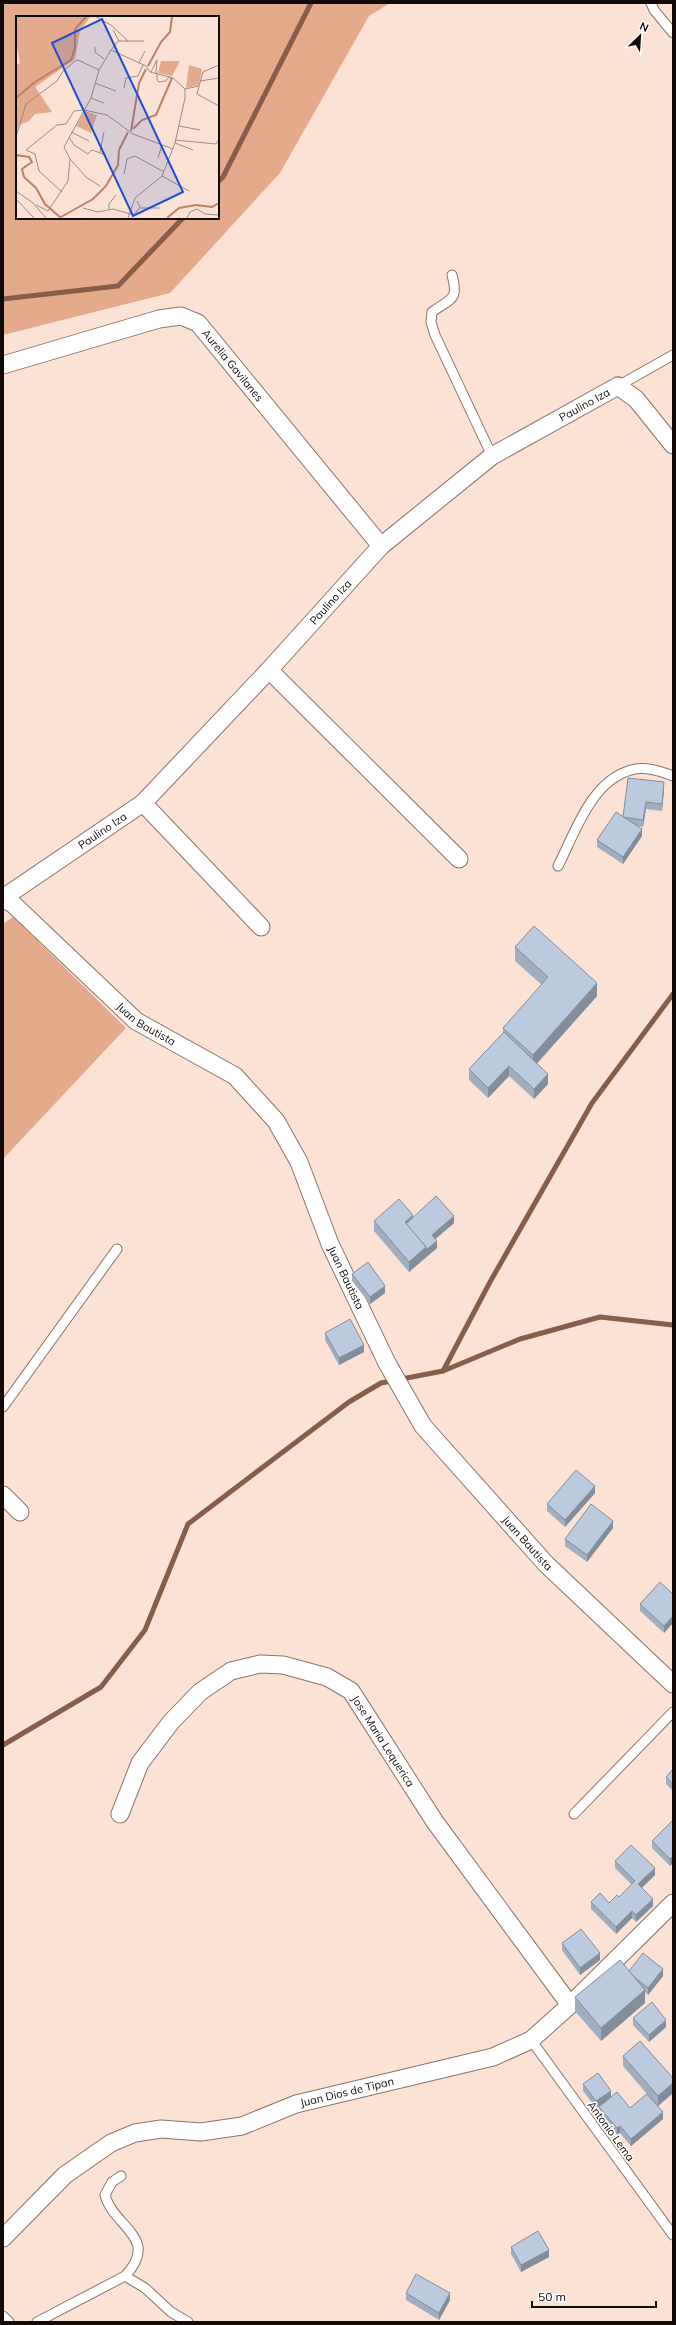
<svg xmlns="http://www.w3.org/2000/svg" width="676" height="2325" viewBox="0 0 676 2325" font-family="Mulish,sans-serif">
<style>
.green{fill:#e3aa8b;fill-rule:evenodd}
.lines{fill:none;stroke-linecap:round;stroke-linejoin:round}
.stream{stroke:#875e49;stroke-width:5}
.lane-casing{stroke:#8a7469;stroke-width:11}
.street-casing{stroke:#8a7469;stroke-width:19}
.lane{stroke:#fff;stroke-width:9}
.street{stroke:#fff;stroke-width:17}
.wall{fill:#a1aebf}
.shaded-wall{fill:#838d9b}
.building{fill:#bbcade;stroke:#838d9b}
.labels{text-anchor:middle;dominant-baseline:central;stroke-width:3.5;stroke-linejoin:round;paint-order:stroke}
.street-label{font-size:11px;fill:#120a07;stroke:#fff}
.inset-river{fill:none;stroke:#b98265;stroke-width:2}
.inset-road{fill:none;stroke:#9e8c83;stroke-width:1}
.view{fill:#1d4ed8;fill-opacity:0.15;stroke:#1d4ed8;stroke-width:2}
.inset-edge{fill:none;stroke:#120a07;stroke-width:2}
</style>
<rect width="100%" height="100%" fill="#fbe2d5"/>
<!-- green -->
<g class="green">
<path d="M3 3H390L369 16 280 173 170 293 3 335ZM17 17H218V218H17Z"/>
<polygon points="13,917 126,1028 3,1159 3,924"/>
</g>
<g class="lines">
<!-- stream -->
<g class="stream">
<polyline points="218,182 223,177 311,3"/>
<polyline points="3,299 118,286 183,218"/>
<polyline points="443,1371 520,1339 600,1317 673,1325"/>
<polyline points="3,1745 101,1687 145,1630 188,1524 349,1402 381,1383 443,1371 490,1282 592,1103 673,994"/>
</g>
<defs>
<g id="lane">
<polyline points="651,3 654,10 673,33"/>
<path d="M452 275C459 301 451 298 432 312L431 322 435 335 492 456"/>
<polyline points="618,386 673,355"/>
<path d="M558 866C575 833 591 781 631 770 645 766 660 771 673 776"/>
<polyline points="3,1407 117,1249"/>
<polyline points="574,1814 673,1712"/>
<polyline points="531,2040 673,2235"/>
<polyline points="125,2276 145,2288 171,2312 188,2322"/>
<polyline points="3,2316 9,2322"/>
<path d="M37 2322 125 2276C161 2238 113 2227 105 2195L112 2182 121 2176"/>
</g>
<g id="street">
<path id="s1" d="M3 365 159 319 181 316 198 323 381 546"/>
<polyline points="269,670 459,859"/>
<polyline points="143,803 261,927"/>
<path id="s2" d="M3 898 143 803 269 670 381 546 492 456 618 386 636 399 673 445"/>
<path id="s3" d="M3 899 13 904 136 1021 235 1076 276 1121 299 1162 330 1244 387 1363 423 1426 546 1564 673 1684"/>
<polyline points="3,1495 20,1512"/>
<path id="s4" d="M120 1814 140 1763 171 1722 200 1692 231 1671 260 1664 283 1665 327 1677 351 1691 435 1822 570 2005"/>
<path id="s5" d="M3 2238 65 2175 111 2143 135 2133 161 2129 201 2132 242 2126 296 2104 493 2057 531 2040 570 2005 673 1903"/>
</g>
</defs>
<!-- lane casing -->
<use href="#lane" class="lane-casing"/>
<!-- street casing -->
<use href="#street" class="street-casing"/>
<!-- lane -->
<use href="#lane" class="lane"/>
<!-- street -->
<use href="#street" class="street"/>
</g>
<!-- wall -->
<g class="wall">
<polygon points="664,789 662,811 646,809 643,827 637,826 642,836 623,864 597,847 597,840 623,817"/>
<polygon points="515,947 597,996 537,1063 548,1084 534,1099 509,1076 488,1098 469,1080 469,1069 503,1033 503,1028 542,985 515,961"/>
<polygon points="413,1218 454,1223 435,1239 437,1248 409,1272 374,1231 374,1221"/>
<polygon points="352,1274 385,1293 370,1304 352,1281"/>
<polygon points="325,1333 364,1352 339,1365 325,1340"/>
<polygon points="595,1493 565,1527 547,1511 547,1504"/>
<polygon points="613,1528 587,1562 565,1546 565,1539"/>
<polygon points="673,1594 673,1623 664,1633 640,1611 640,1604"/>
<polygon points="673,1769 673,1791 666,1784 666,1777"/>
<polygon points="673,1820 673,1863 670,1866 652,1848 652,1841"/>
<polygon points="615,1861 655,1875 642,1888 653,1906 636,1922 632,1918 616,1934 591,1909 591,1902 609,1903 619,1897 632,1885 615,1868"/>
<polygon points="562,1943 600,1960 580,1975 562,1950"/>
<polygon points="629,1971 663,1976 648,1995 645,1992 645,2003 601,2041 575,2011 575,1997"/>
<polygon points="633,2018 666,2027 649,2042 633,2025"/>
<polygon points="623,2056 673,2078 673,2093 658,2106 663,2119 631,2146 620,2133 617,2135 599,2114 599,2107 602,2104 596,2108 583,2091 583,2084 611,2097 630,2108 647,2094 623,2066"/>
<polygon points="511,2247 549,2257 521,2272 511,2254"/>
<polygon points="406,2293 450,2300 439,2320 406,2300"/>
</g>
<!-- shaded-wall -->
<g class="shaded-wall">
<polygon points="664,782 664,789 662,811 662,804"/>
<polygon points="646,802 646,809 643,827 643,820"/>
<polygon points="642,829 642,836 623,864 623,857"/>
<polygon points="597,983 597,996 533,1068 533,1055"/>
<polygon points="509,1066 509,1076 488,1098 488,1088"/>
<polygon points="548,1074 548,1084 534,1099 534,1089"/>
<polygon points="413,1215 413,1225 408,1229 405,1222"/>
<polygon points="454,1216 454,1223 432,1242 432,1235"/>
<polygon points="437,1241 437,1248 409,1272 409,1262 426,1247"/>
<polygon points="385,1286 385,1293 370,1304 370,1297"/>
<polygon points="364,1345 364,1352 339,1365 339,1358"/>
<polygon points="595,1486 595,1493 565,1527 565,1520"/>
<polygon points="613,1521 613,1528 587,1562 587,1555"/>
<polygon points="673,1616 673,1623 664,1633 664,1626"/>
<polygon points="673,1856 673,1863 670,1866 670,1859"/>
<polygon points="655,1868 655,1875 638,1891 638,1884"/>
<polygon points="653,1899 653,1906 636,1922 636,1915"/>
<polygon points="632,1911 632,1918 616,1934 616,1927"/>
<polygon points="600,1953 600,1960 580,1975 580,1968"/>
<polygon points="663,1969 663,1976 648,1995 648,1988"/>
<polygon points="645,1990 645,2003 601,2041 601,2028"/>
<polygon points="666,2020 666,2027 649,2042 649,2035"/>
<polygon points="673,2083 673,2093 658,2106 658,2096"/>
<polygon points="611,2091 611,2098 596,2108 596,2101"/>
<polygon points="663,2112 663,2119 631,2146 631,2139"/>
<polygon points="620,2126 620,2133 617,2135 617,2128"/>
<polygon points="549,2250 549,2257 521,2272 521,2265"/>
<polygon points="450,2293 450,2300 439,2320 439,2313"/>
</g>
<!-- building -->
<g class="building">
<polygon points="628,778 664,782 662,804 646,802 643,820 623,817"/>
<polygon points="616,812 642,829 623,857 597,840"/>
<polygon points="534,926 597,983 533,1055 503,1028 548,977 515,947"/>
<polygon points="504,1032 548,1074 534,1089 509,1066 488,1088 469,1069"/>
<polygon points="436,1196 454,1216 432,1235 437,1241 426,1250 426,1247 406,1224"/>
<polygon points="399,1199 413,1215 405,1222 426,1247 409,1262 374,1221"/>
<polygon points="368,1262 385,1286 370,1297 352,1274"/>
<polygon points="350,1319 364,1345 339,1358 325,1333"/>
<polygon points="576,1470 595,1486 565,1520 547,1504"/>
<polygon points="591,1504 613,1521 587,1555 565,1539"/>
<polygon points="660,1582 673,1594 673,1616 664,1626 640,1604"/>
<polygon points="673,1769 673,1784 666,1777"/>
<polygon points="673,1820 673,1856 670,1859 652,1841"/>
<polygon points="631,1845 655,1868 638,1884 653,1899 636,1915 632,1911 616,1927 591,1902 600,1893 609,1903 617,1895 619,1897 635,1881 615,1861"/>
<polygon points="581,1929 600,1953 580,1968 562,1943"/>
<polygon points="643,1953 663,1969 648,1988 633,1976 629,1971"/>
<polygon points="620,1960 645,1990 601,2028 575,1997"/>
<polygon points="652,2002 666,2020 649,2035 633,2018"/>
<polygon points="640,2041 673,2078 673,2083 658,2096 623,2056"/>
<polygon points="598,2073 611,2091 596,2101 583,2084"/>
<polygon points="617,2092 630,2108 647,2094 663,2112 631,2139 620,2126 617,2128 599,2107"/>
<polygon points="538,2231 549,2250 521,2265 511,2247"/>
<polygon points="416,2274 450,2293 439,2313 406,2293"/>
</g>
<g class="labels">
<!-- street labels -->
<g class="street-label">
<text stroke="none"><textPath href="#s1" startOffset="258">Aurelia Gavilanes</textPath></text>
<text stroke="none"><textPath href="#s2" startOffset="768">Paulino Iza</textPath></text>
<text stroke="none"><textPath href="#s2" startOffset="444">Paulino Iza</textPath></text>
<text stroke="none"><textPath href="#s2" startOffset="120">Paulino Iza</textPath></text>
<text stroke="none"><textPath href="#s3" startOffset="191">Juan Bautista</textPath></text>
<text stroke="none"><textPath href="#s3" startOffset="527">Juan Bautista</textPath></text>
<text stroke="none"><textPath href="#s3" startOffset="851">Juan Bautista</textPath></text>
<text stroke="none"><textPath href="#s4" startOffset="371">Jose Maria Lequerica</textPath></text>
<text stroke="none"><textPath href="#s5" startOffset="389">Juan Dios de Tipan</textPath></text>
<text transform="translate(611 2131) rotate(54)">Antonio Lema</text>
</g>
</g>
<!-- overview -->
<g transform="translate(16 16)">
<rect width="203" height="203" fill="#fbe2d5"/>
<path d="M0 1H74L64 15 59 43 19 71 36 96 19 98 13 105 3 109 0 117V49L4 47 0 26ZM145 45H164L156 60 142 57ZM173 49 186 53 183 69 170 72ZM69 95 81 99 75 117 60 110Z" fill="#e3aa8b"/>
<path class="inset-river" d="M132 50 145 26 154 16 156 1M0 82 19 66 55 44 59 32V13L70 1M117 113 126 104 140 99 156 62M115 115 123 67 130 53M0 139 13 141 16 146 6 153 8 161 20 172 29 188 45 202M45 201 77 183 90 170 102 149 103 134 112 116M151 202 163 192 180 189 196 191 203 187"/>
<path class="inset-road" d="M80 1 95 9 112 25M97 14 103 25M79 31V36L88 43M95 34 102 25H128M123 47 129 35M135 56 141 44 140 57M141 57V64L143 66 150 65 154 60M184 65 203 62M79 67 100 75M183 70 181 78 203 90M108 72 110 62 122 60 127 49M169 73 183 70 187 56 203 49M75 82 88 87M163 110 184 114M55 116 73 125M0 121 10 88 41 65 47 55 59 45 62 44 83 54M53 121 58 129 72 138 76 134 90 139M159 124 200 128 203 123M159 127 177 134M84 136 88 116M142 142 146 129M54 143 70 161 84 170M108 158 111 143 119 140 148 156M146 160 173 175M0 175 17 187 30 202M46 176 23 155 19 138 10 134 41 109 50 108 58 95 68 94 91 99 117 118 157 133M0 183 18 202M20 189 32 195 52 165 54 143 48 131 75 82 83 54 95 34 130 50 134 56 157 62 169 73V82L159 127 146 160 119 182 112 202M67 192 82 196 97 193 118 199 124 191 121 185M124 192H144M93 193V188L100 179M171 202 174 196 181 193 189 198 203 199"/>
<path class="view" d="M86 3 167 176 117 200 36 27Z"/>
<rect width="203" height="203" class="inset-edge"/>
</g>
<!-- border -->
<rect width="676" height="2325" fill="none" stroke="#120a07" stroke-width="8"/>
<!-- north arrow -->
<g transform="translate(640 36) rotate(25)" stroke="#ffffff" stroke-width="3" paint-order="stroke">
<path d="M0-3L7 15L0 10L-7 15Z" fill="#120a07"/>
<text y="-6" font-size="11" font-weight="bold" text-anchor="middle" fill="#120a07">N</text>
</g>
<!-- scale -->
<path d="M532 2301v6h124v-6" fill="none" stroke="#120a07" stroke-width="2"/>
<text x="538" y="2301" font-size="12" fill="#120a07" stroke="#ffffff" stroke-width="3" paint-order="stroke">50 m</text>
</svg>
